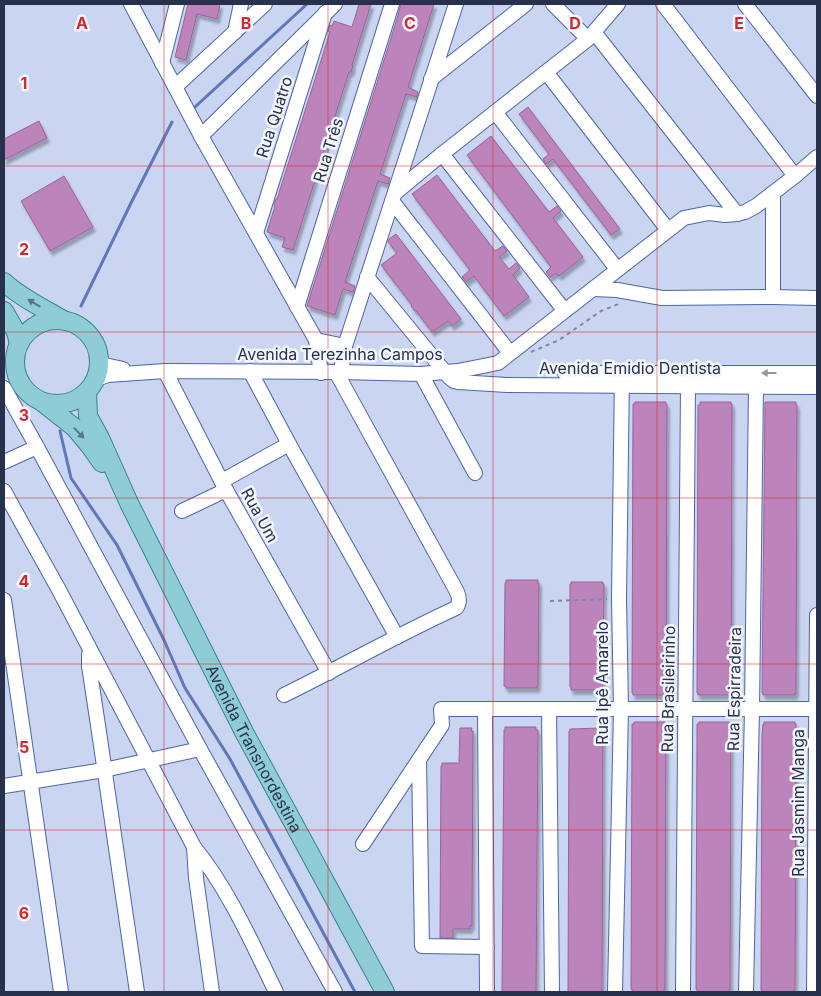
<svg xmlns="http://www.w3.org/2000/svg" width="821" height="996" viewBox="0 0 821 996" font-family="Inter,sans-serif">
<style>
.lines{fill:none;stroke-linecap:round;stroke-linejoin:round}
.stream{stroke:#6077b8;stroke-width:3}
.building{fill:#bd83bb;stroke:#9a6399;filter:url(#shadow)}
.minor-casing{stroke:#4f65a4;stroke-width:16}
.major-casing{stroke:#3a8194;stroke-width:20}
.path{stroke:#7c88a3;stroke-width:2;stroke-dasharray:4 4;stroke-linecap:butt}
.minor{stroke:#fff;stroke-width:14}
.major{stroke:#8fcdd6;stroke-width:18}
.oneway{fill:#56778a}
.oneway2{fill:#9398a6}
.grid{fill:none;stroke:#d62828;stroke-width:1;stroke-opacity:0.55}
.labels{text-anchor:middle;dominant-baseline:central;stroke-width:5;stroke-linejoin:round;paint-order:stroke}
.street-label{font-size:16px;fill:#27314c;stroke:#f3f6fd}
.grid-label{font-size:16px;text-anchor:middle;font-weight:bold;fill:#d62828;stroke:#f3f6fd;stroke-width:5;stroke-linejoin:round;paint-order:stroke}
</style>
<defs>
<filter id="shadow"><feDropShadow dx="2.5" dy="4.5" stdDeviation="1" flood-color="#0004"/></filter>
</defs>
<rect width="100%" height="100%" fill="#c9d5f1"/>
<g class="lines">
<!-- stream -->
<g class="stream">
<polyline points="195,107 307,4"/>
<polyline points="81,306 131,203 172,122"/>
<polyline points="60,431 71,478 117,545 164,640 185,688 230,759 355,992"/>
</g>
</g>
<!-- building -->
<g class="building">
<polygon points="188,4 220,4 217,19 197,14 186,60 175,57"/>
<polygon points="359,4 371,4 352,65 353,66 351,72 349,72 293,250 282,247 285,238 267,232 275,206 274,205 276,199 277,199 330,32 328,31 330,25 332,26 334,21 352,27"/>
<polygon points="401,4 434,4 408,87 418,92 417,97 406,94 380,174 390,178 388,184 378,181 345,282 355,286 353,292 343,289 335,315 307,306 397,19"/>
<polygon points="528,107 620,229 611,235 553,159 546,164 543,159 549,154 519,114"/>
<polygon points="39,121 47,138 4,160 4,139"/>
<polygon points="491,136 549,212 557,206 561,211 553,218 583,257 559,276 556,273 550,277 546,272 551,267 467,155"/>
<polygon points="437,175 495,251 503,246 507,251 499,257 509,269 516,263 520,268 513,275 529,297 504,316 474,276 466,282 462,277 470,270 412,194"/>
<polygon points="64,176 93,227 50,251 21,201"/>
<polygon points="396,234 461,319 452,326 448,321 432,332 416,311 415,311 411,306 412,305 381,265 397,253 388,242 389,239"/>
<polygon points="635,402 666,402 666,404 667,404 666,682 666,693 664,693 664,695 633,695 633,693 632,693 633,404 635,404"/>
<polygon points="700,402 731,402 731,404 732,404 731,682 731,693 729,693 729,695 698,695 698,693 697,693 698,405 700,405"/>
<polygon points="765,402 796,402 796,405 797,405 796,682 796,693 795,693 795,695 763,695 763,693 762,693"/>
<polygon points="506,580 538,580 538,583 539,583 538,686 537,686 537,688 506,688 506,686 504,686 505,583 506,583"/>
<polygon points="571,582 603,582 603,584 604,584 603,687 602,687 602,690 571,690 571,687 570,687 570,584 571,584"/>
<polygon points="634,722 665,722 665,724 666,724 665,989 664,989 664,992 632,992 632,989 631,989 632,735 632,724 634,724"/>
<polygon points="699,722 730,722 730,724 731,724 730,989 729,989 729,992 697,992 697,989 696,989 697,735 697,724 699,724"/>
<polygon points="764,722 795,722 795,724 796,724 795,989 794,989 794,992 762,992 762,990 761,990 762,735 763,724 764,724"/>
<polygon points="505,727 536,727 536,730 538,730 536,992 502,992 504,730 505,730"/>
<polygon points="460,728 472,728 471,731 473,731 472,926 470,926 470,929 453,929 453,938 440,938 441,766 442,766 442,763 459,763"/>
<polygon points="602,728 602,731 603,731 602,992 568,992 569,731 570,731 570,729"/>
</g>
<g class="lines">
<defs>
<g id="minor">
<polyline points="131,4 201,136 316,340 321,373"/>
<polyline points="553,4 588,39"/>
<polyline points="663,4 795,176"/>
<polyline points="745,4 817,96"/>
<polyline points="235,32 241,4"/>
<polyline points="594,32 737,214"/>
<polyline points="162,63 177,4"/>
<polyline points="546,72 668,230"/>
<polyline points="431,79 526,4"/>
<polyline points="175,87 265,4"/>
<polyline points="495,112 617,269"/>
<polyline points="201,136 335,4"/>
<polyline points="442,154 564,310"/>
<polyline points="395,193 442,154 588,39 618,4"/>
<polyline points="773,193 773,297"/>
<polyline points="392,201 510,353"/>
<polyline points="256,233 325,13"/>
<polyline points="367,277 449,377 454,381 458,382 507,385 817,387"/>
<polyline points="593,289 617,290 662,298 773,297 817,298"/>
<polyline points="297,307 392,4"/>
<polyline points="316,340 345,346"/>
<polyline points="99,359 105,365 123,369"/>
<polyline points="165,371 226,490 329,673"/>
<polyline points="250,371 289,444 397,637"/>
<polyline points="341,372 345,346 456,4"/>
<polyline points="565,373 817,373"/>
<polyline points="421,374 475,473"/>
<polyline points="96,379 108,375 165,371 341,372 421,374 458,371 498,363 684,218 709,213 725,215 737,214 745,212 756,206 795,176 817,157"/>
<polyline points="4,388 37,447 200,749 335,992"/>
<polyline points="4,462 37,447"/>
<polyline points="222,481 289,444"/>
<path d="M4 491 59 590 194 847C229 890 252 943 276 992"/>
<polyline points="182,511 226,490"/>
<polyline points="4,600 61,992"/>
<polyline points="89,654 89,666 99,732 137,992"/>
<path d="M284 695C341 667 397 635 456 608 461 602 459 596 456 590L336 372"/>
<polyline points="485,709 487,992"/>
<polyline points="549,709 552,992"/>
<polyline points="419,760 422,946 487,947"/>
<polyline points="4,786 104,770 200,749"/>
<polyline points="363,844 442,725 441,709 817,709"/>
<polyline points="194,847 196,878 212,992"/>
<polyline points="615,992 621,709 619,599 622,373"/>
<polyline points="683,992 688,386"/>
<polyline points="746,992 752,709 756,387"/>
<polyline points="814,992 817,615"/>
</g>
<g id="major">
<path d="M4 282C21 298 45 309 65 321"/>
<polyline points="4,311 16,332 19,344"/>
<circle cx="57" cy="362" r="42"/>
<path id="s1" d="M87 392 88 416 100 438 129 503 244 732 385 992"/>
<polyline points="42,402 75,428 90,446 102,463"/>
</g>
</defs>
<!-- minor casing -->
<use href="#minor" class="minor-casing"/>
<!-- major casing -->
<use href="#major" class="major-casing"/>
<!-- path -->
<g class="path">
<polyline points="531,352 559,340 601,311 621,303"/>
<polyline points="550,601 607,599"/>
</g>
<!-- minor -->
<use href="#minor" class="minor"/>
<!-- major -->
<use href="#major" class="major"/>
</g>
<!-- one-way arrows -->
<defs><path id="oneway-solid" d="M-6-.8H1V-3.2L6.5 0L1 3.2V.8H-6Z" transform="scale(1.25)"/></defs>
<g class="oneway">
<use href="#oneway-solid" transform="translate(34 303) rotate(-149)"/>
<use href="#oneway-solid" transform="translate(79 433) rotate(46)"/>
</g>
<use class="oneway2" href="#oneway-solid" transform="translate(769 373) rotate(-180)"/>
<!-- grid -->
<path class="grid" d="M164 4V992M328 4V992M493 4V992M657 4V992M4 166H817M4 332H817M4 498H817M4 664H817M4 830H817"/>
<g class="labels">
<!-- street labels -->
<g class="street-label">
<text transform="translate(274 117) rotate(-72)">Rua Quatro</text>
<text transform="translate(328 150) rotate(-73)">Rua Três</text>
<text x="340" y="354">Avenida Terezinha Campos</text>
<text x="630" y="368">Avenida Emidio Dentista</text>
<text transform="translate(260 515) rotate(61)">Rua Um</text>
<text transform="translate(602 683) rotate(-90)">Rua Ipê Amarelo</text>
<text transform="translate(668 689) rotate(-89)">Rua Brasileirinho</text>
<text transform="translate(734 689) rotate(-89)">Rua Espirradeira</text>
<text stroke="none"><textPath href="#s1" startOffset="396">Avenida Transnordestina</textPath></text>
<text transform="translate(798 803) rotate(-90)">Rua Jasmim Manga</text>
</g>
</g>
<g class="grid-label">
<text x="82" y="29">A</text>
<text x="246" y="29">B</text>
<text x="410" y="29">C</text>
<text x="575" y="29">D</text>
<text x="739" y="29">E</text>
<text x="24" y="89">1</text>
<text x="24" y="255">2</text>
<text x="24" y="421">3</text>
<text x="24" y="587">4</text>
<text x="24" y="753">5</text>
<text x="24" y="919">6</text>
</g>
<!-- border -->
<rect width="821" height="996" fill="none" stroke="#27314c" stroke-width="10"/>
</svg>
